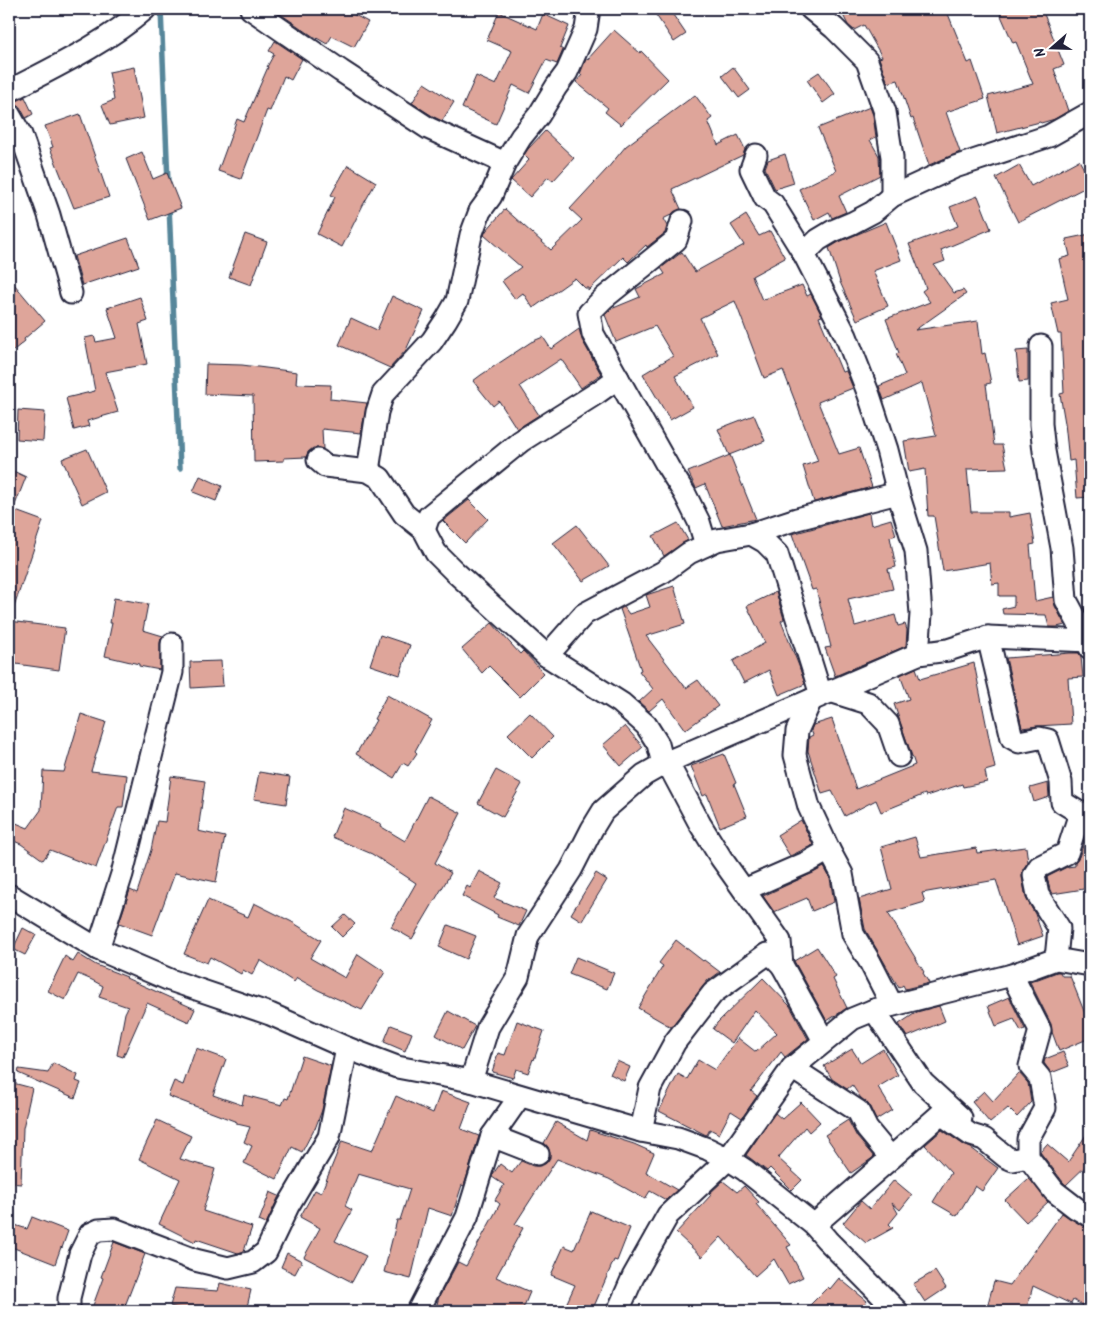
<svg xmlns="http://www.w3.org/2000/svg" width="1099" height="1320" viewBox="0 0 1099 1320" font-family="Kalam,sans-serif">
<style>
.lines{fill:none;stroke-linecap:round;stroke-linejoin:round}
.stream{stroke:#57869a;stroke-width:5.5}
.building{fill:#dea59a;stroke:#22223b}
.street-casing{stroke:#22223b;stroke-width:25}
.street{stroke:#fff;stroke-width:21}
</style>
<rect width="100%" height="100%" fill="#fff"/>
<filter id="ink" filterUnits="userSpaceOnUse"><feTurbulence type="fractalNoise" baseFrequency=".02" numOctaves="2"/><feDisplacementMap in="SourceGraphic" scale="10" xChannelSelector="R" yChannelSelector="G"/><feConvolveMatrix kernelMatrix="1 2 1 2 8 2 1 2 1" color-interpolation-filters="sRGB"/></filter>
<g filter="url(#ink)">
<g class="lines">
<!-- stream -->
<g class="stream">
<polyline points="161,9 168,183"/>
<polyline points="169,205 180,468"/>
</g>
</g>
<!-- building -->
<g class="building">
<polygon points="281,9 343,9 368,22 354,47 332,36 327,44 315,37 314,37 279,13"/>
<polygon points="652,9 669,9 686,34 674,42"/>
<polygon points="840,9 946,9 968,63 972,61 985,99 946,112 960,152 929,165 913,118 911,119 898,80 888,83 879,58 882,57 864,25 854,30 848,25"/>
<polygon points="998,9 1042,9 1064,65 1054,69 1068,111 1055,119 1041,123 1040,122 997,133 988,96 1033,84 1016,42 1013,43"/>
<polygon points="499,12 537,29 543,14 569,26 560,48 563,50 557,64 546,60 529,93 513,85 496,124 462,108 476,76 496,85 512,51 487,40"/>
<polygon points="614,30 640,53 641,51 668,79 621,125 605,112 608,108 576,82 582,75 580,74 586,59 587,60"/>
<polygon points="275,41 302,59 291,80 284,76 270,111 267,110 241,179 218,171 237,119 244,122 268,67 267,67 274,54 269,51"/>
<polygon points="134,67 144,118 110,125 102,105 114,100 109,72"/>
<polygon points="733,67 750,90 739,98 722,76"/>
<polygon points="819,72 835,94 823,103 807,80"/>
<polygon points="424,83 454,102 442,121 434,117 412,103"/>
<polygon points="695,95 712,118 708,121 718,145 738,135 745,149 743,155 672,189 681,209 674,212 671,215 663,219 667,226 665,233 647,247 646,245 628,262 623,257 588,291 588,288 585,288 575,278 533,308 523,293 515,299 502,281 521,267 484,235 486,231 505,209 551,250 582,220 570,209 607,169 626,146"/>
<polygon points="25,97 33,114 26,118 20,107 13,103"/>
<polygon points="870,107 873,115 876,137 870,140 879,156 880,175 839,196 846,212 832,218 829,212 814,220 799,189 836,171 818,128"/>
<polygon points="80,114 109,197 74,208 50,148 53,147 45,126"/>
<polygon points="545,131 574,158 553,181 548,177 530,197 511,180 529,160 524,155 528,149"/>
<polygon points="142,152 153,179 167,173 181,208 150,220 126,159"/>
<polygon points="785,154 794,183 775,189 765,168 768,160"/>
<polygon points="1079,160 1090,180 1090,185 1018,222 996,178 1019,165 1031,186"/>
<polygon points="348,165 376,182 363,205 342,247 317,234 335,197 331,195"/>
<polygon points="978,196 991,229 941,250 945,261 934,265 954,293 963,290 966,294 915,330 978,321 982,354 985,353 991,383 986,384 994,445 1002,445 1007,468 967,469 971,512 1009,512 1009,517 1030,513 1035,544 1030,545 1035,601 1053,597 1055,606 1065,625 1057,627 1049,627 1046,615 1003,614 1002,609 1014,606 1014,596 999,596 999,583 992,584 990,563 943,571 934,516 928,516 925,469 909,472 904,441 936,436 922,383 884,400 879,386 905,375 896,354 899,353 886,319 930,302 922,291 926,288 909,244 958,226 950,207"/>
<polygon points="746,215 759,236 770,231 785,258 752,276 762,300 802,285 807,296 811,294 822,316 819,317 842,372 846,371 853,388 818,402 839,454 859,448 872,487 814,502 803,466 818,461 783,370 764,378 735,301 700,318 718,354 675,376 693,407 670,420 643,374 673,356 655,326 616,342 605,315 611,309 640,297 636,289 665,274 661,268 682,252 695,272 744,245 731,225"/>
<polygon points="886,222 901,260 873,271 888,306 857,320 840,282 829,248 839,242"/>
<polygon points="245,234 267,242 251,285 229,277"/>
<polygon points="1090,234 1090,497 1077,498 1074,460 1069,461 1065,423 1060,394 1064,393 1061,334 1058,334 1051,303 1068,299 1059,259 1070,256 1066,239"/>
<polygon points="128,238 139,266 82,285 74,256"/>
<polygon points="9,278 45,321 24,339 25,341 9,354"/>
<polygon points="392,296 424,311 406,350 390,368 339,345 351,318 377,330"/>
<polygon points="140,297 148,321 139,324 147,364 105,372 118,412 87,421 89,426 74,430 66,398 95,391 85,338 94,336 96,342 117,338 107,308"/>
<polygon points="579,329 582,340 601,374 581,388 561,359 520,386 539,415 517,429 499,401 493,406 473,381 481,375 531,342 543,337 551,349"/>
<polygon points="1028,350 1028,381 1019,382 1016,351"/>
<polygon points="206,364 242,365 297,372 296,384 331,385 330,399 367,403 361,433 322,429 323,449 320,448 313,448 308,452 306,457 284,458 284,461 254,462 253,396 205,394"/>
<polygon points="18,410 45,412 43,441 17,439"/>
<polygon points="754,415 765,441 729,455 718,429"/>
<polygon points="87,449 106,492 82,504 62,459"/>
<polygon points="730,455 756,519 722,526 705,484 696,488 688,472"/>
<polygon points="9,469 26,477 13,510 43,521 11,616 9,615"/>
<polygon points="200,476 222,486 216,501 193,492"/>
<polygon points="469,500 488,519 465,543 443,521"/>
<polygon points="869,513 871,525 891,519 896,535 890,537 896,567 888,569 893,589 848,599 855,626 895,615 898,626 905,624 907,630 906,646 835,676 825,648 831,647 816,589 812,590 792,534"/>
<polygon points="678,523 688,540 664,556 653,536"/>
<polygon points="577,525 609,566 583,581 553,543"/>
<polygon points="674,586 685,624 646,636 686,688 698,680 718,706 685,730 663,699 649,711 639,702 653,689 639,671 641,670 620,609 624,607 629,614 650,607 646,595"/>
<polygon points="776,592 784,619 781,621 799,666 805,684 779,695 769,670 744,683 733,661 765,643 747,606"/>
<polygon points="114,598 148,604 143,630 163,636 161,638 160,644 160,670 139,666 139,664 105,656 112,623 110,623"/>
<polygon points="9,621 65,628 59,670 9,663"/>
<polygon points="492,623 520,654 523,651 544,673 520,697 489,666 482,673 462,649"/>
<polygon points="380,635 410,645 400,675 370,665"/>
<polygon points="1070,653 1079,653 1081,657 1083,677 1068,678 1071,724 1037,726 1022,728 1006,658"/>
<polygon points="221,661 223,686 191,688 190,662"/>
<polygon points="974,663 995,768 985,771 987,782 963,787 962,784 926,796 925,794 881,812 876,800 845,816 832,791 822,794 808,751 809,737 813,735 811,730 813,725 832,719 856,789 915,765 894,704 909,699 900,675 916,668 920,679"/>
<polygon points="387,695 432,720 415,751 417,753 408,766 403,763 394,778 356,754 376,720 374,719"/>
<polygon points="530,713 553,737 532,758 508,734"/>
<polygon points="81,714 106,722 91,771 127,775 123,807 118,807 96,868 50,850 43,860 21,844 9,839 9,820 28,828 41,810 43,771 64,772"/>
<polygon points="625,726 643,747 621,766 603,745"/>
<polygon points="724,754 736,783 734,784 747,816 720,827 707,794 703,796 691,766"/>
<polygon points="496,770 522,784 503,817 478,803"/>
<polygon points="259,772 290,777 286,804 254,799"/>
<polygon points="171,776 205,781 198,831 225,837 216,882 175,873 152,935 119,923 130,890 137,893 151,850 157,821 165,822"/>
<polygon points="1048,783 1049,797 1034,802 1030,788"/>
<polygon points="428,796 461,813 435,863 451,873 412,939 391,927 416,883 372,854 332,837 344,808 381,824 380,826 405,841"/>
<polygon points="801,820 813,845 790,856 777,835"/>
<polygon points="1090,826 1090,888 1052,894 1050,890 1047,877 1067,867 1075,866 1075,862 1079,857"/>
<polygon points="915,837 921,857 976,848 977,853 1026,847 1028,862 1023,869 1022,877 1026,898 1035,914 1043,936 1017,945 996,880 922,893 925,902 888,913 924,972 923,973 929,983 905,989 903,985 899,988 865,929 859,899 892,889 881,847"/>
<polygon points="824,867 830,878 834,902 812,911 807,898 774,912 763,896 813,873"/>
<polygon points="479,871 502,883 494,898 526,911 519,926 497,917 498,915 462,896 467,886 470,888"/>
<polygon points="596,873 607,880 582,921 571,914"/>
<polygon points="208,900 248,917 254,903 292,922 321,940 310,958 345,978 358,954 385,972 362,1010 318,990 297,978 294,982 260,960 252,975 243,970 241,974 210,957 207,963 184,954"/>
<polygon points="345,915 355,924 342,937 332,927"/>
<polygon points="448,925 476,936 466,959 439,947"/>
<polygon points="23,928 36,935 25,955 13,949"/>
<polygon points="676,940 703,961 704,960 720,972 709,980 708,980 671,1027 638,1008 663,966 659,963"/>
<polygon points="817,947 836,977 833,979 847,1008 827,1021 794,961"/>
<polygon points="78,954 96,965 127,977 126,978 195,1009 189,1022 147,1003 123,1057 117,1055 125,1013 128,1007 99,997 103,986 92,980 78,974 65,1000 48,991 65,956 73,962"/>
<polygon points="576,957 614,973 607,989 569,974"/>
<polygon points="1057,972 1060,972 1062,976 1070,976 1090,1026 1090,1038 1059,1051 1052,1032 1051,1024 1030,982"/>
<polygon points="763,978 790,1006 808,1039 785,1057 781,1052 751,1091 757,1096 742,1118 731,1111 719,1134 710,1129 707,1135 706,1135 659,1111 678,1074 687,1079 698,1060 715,1070 738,1038 756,1052 777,1033 755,1010 732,1043 713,1029 717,1023"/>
<polygon points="1009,997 1025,1029 1021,1031 1014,1019 996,1026 988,1006"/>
<polygon points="939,1006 945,1021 907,1037 899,1024 917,1012"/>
<polygon points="448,1011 475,1026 462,1050 436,1035"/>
<polygon points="517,1021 544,1031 534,1060 533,1059 528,1073 516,1069 513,1078 492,1072 498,1053 505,1055"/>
<polygon points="391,1025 412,1033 405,1051 384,1042"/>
<polygon points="196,1048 226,1059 213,1095 242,1105 244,1095 282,1105 285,1098 288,1099 302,1056 331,1066 322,1110 315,1129 314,1129 302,1152 292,1147 277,1179 244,1163 252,1146 244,1142 250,1127 237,1124 237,1122 168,1096 174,1081 183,1085"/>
<polygon points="852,1049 861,1063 883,1049 898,1075 878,1087 892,1110 876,1120 869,1105 860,1097 852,1085 847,1089 832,1079 824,1066"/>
<polygon points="1063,1052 1069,1066 1051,1073 1044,1063 1045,1059"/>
<polygon points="617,1061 630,1067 624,1081 610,1074"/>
<polygon points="53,1063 78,1075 76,1081 81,1083 75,1098 18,1073 19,1069 48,1073"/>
<polygon points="1019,1073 1028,1083 1031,1102 1017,1117 1008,1108 990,1123 972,1102 984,1091 993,1101"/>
<polygon points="13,1083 32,1088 23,1128 21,1184 9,1183 9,1099"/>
<polygon points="441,1091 471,1102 461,1129 479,1136 464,1186 462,1185 452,1216 428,1208 411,1279 384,1272 397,1220 400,1220 410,1189 358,1174 345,1206 352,1210 335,1241 366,1256 352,1282 304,1257 320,1228 300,1217 315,1190 321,1193 342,1141 372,1151 396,1096 433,1113"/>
<polygon points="801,1102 820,1122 809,1132 805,1127 778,1158 802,1180 792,1190 770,1168 767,1171 746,1155 775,1113 782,1119"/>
<polygon points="157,1120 191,1136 180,1159 215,1169 203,1211 252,1227 244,1251 238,1253 196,1239 195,1242 159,1224 180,1179 139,1159"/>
<polygon points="848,1120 857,1137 874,1157 851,1173 825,1135"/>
<polygon points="556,1122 587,1140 590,1130 634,1144 654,1153 646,1172 677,1190 666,1200 650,1191 645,1199 609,1179 557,1159 515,1224 523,1228 496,1277 530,1292 522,1311 435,1311 439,1297 458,1262 466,1266 500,1204 495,1200 504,1185 492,1177 493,1174 500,1164 512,1173 521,1161 533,1166 539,1166 546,1163 550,1158 550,1153 548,1147 544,1143"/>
<polygon points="1090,1129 1090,1162 1066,1185 1063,1182 1040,1152 1047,1144 1068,1162"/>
<polygon points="942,1130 964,1145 971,1148 998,1168 982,1191 975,1186 957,1216 933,1202 951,1173 925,1145"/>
<polygon points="1029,1178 1048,1202 1026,1222 1005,1200"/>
<polygon points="894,1180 912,1195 900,1210 892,1203 898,1213 889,1224 893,1228 866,1243 843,1223 861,1201 870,1209"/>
<polygon points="723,1181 737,1192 744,1186 759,1202 756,1204 791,1245 787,1247 803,1277 788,1284 774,1259 755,1276 721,1237 702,1257 676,1233 711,1195 709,1194"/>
<polygon points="270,1192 279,1196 266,1224 259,1221"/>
<polygon points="591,1211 630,1228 617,1261 614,1260 592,1311 563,1311 575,1285 551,1275 564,1246 574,1250"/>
<polygon points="1062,1213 1084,1227 1090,1228 1090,1309 1073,1300 1071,1304 1033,1286 1026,1311 986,1311 994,1281 1010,1285"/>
<polygon points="32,1217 68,1231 62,1248 61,1247 55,1264 9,1246 9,1223 27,1229"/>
<polygon points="114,1242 145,1254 123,1311 91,1311 103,1278 101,1277"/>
<polygon points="287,1253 302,1261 295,1274 281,1267"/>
<polygon points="935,1271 946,1288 925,1302 913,1284"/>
<polygon points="839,1278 867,1301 859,1311 804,1311 828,1287 830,1289"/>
<polygon points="220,1283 251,1290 246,1311 190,1311 170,1306 175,1288 218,1291"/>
</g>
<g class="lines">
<defs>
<g id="street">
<polyline points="251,9 341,71 428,128 505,163"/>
<polyline points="811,9 834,28 867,61 885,112 892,157 892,196"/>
<path d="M9 91C55 67 106 43 145 9"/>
<polyline points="9,114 21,135 49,215 71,293"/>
<polyline points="756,155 751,169 765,198 773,204 804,254 846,336 869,395 887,450 898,493 916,551 921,614 918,654"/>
<polyline points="682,221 676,240 604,298 589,313 593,334 668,467 685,494 699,522 706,545"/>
<polyline points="804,254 818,240 833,231 852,223 873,212 892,196 955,167 1049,136 1090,113"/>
<polyline points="1041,346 1041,424 1044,451 1062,548 1066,600 1088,641 1090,648"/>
<polyline points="318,460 325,466 368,471 380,478 404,514 424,530 436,553 454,571 547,656 621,703 646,725 658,744 663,764"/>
<polyline points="368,471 377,412 383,394 432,341 446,320 457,301 471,235 480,211 491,196 505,163 521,137 539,115 556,87 567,72 586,29 589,9"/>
<polyline points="424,530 429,516 521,441 597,393 618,378"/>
<polyline points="751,534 765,542 777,554 821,695"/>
<polyline points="988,637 1012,738 1019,742 1039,738 1048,740 1061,782 1062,802 1080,813 1090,813"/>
<polyline points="547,656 584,614 663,572 689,553 717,540 751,534 797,519 898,493"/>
<polyline points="830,691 868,703 888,724 899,756"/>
<polyline points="811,700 797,731 795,755 809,807 829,850 842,874 853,934 870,962 892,1005"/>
<polyline points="667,762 700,824 721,858 780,941 782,965 824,1041"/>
<polyline points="744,890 808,862 829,850"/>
<polyline points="9,895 98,949 170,980 270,1014 347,1048 397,1067 471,1081 641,1131 678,1138 708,1149 728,1159 745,1170 814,1225 827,1240 897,1311"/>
<polyline points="98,949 122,874 172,672 172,644"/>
<polyline points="1056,959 1059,928 1038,895 1034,875 1039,867 1067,853 1080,813"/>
<polyline points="1012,975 1040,1030 1030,1066 1040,1078 1045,1108 1028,1139 1028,1157 1054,1191 1076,1208 1090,1216"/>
<polyline points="874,1010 923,1083 961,1118"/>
<polyline points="792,1068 858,1111 867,1129 891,1158 941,1114 971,1135 984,1139 1006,1157 1013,1160 1028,1157"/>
<polyline points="471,1081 488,1027 518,977 528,936 571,870 592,829 603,811 644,775 667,762 918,654 948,650 988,637 1090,641"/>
<polyline points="641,1131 650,1088 675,1042 713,993 767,954 772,955 782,965"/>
<polyline points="492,1136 538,1154"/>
<polyline points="814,1225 891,1158"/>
<polyline points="69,1311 69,1298 80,1254 90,1234 99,1230 114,1229 195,1260 228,1268 253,1262 266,1252 288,1206 329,1137 347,1048"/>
<polyline points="418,1311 467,1217 492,1136 520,1096"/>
<polyline points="618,1311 633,1277 668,1215 728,1159 792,1068 852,1019 874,1010 1012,975 1056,959 1090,965"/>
</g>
</defs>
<!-- street casing -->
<use href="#street" class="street-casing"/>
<!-- street -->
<use href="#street" class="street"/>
</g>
</g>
<!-- margin -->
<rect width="1099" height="1320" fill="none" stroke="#fff" stroke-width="30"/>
<rect x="15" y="15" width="1069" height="1290" fill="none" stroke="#22223b" stroke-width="2" filter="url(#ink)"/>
<!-- north arrow -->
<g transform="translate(1052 48) rotate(250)" stroke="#ffffff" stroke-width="4" paint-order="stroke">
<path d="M0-4L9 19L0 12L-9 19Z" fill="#22223b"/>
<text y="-8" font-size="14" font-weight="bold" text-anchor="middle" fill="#22223b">N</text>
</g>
</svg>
